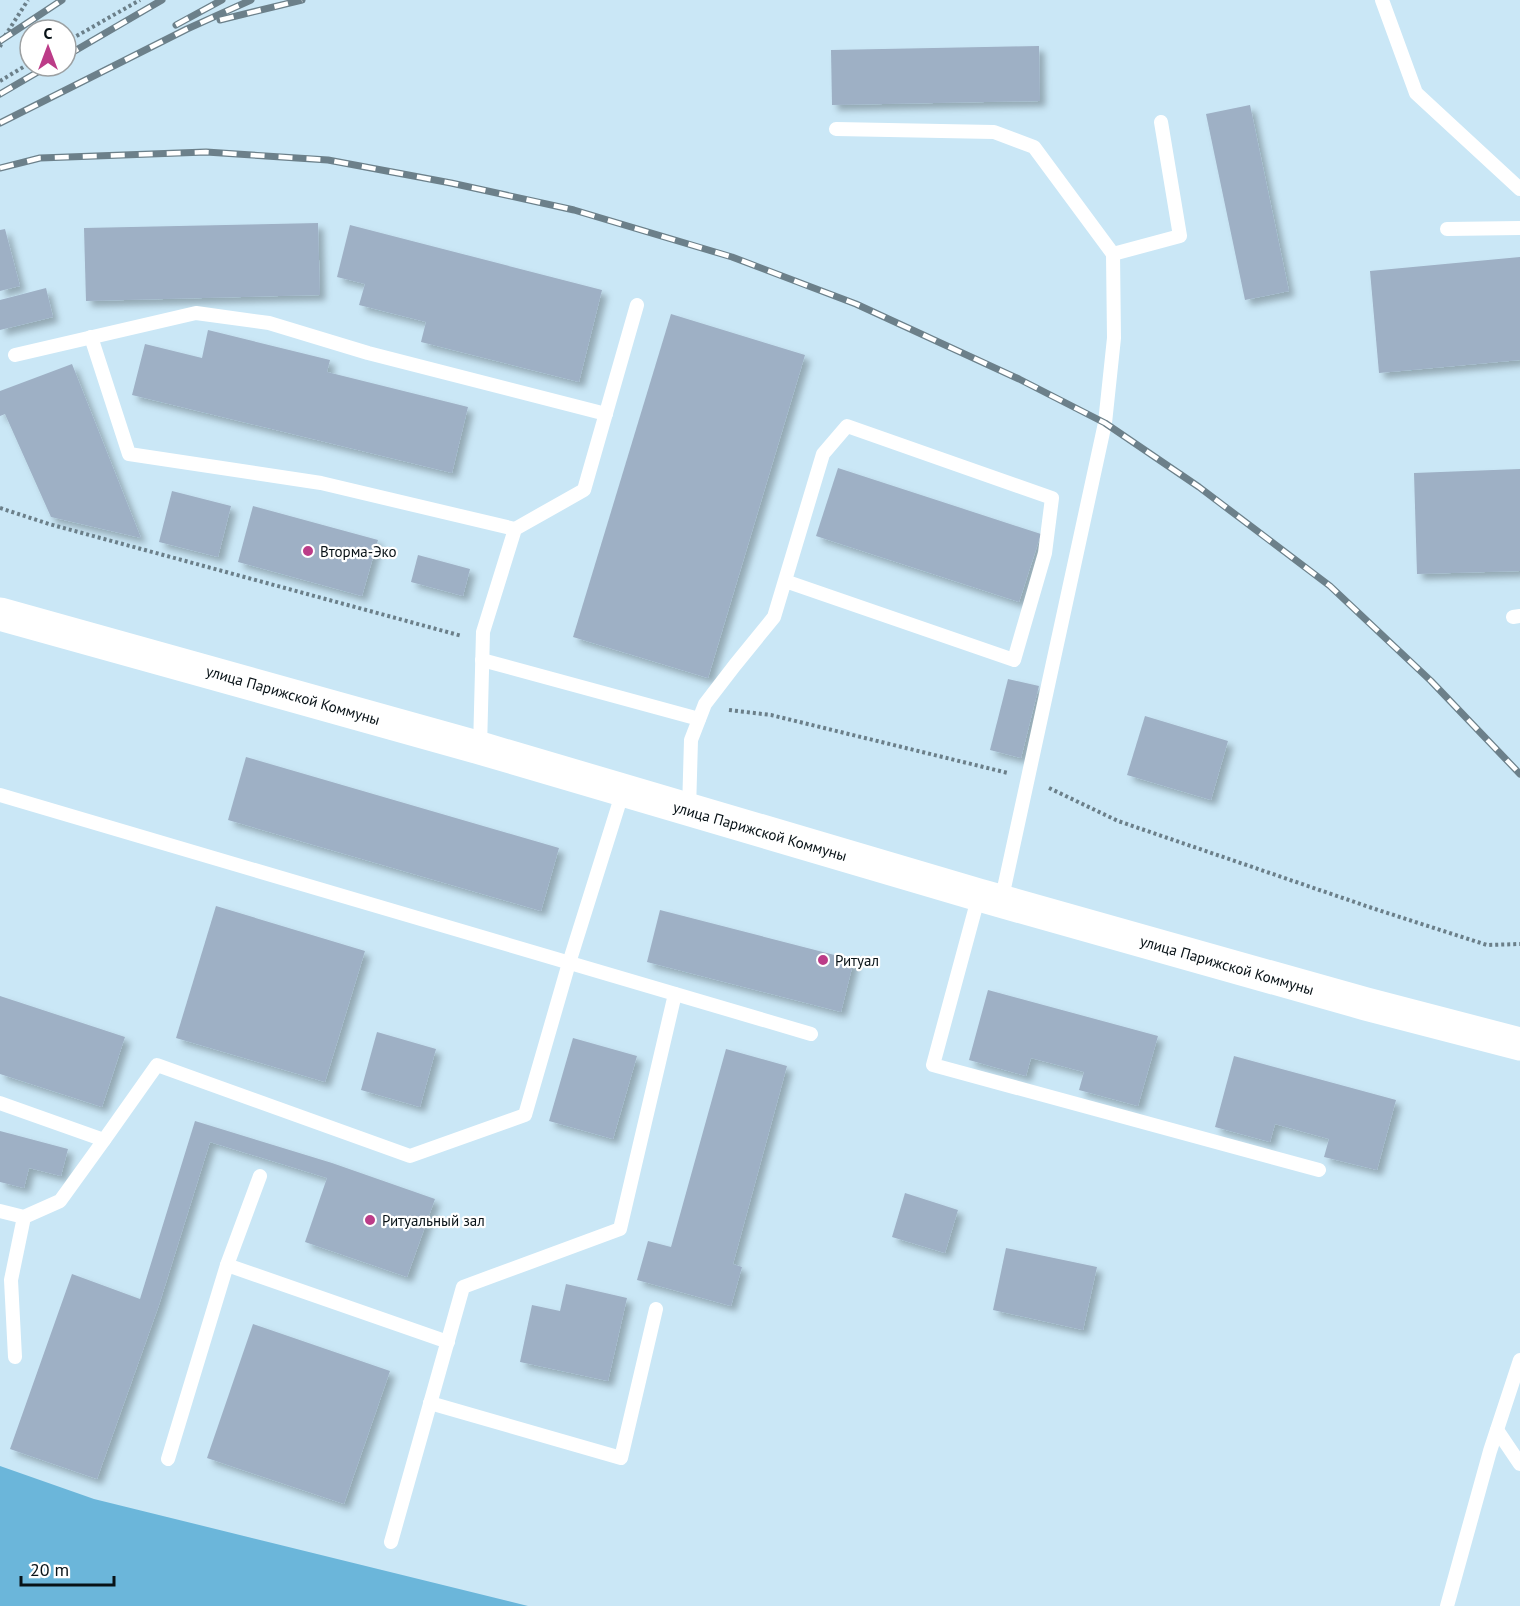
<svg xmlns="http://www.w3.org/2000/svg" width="1520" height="1606" viewBox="0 0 1520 1606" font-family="'PT Sans',sans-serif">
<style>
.forest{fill:#6bb6da}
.building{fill:#9eb0c5;filter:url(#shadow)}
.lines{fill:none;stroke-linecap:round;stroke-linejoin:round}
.path{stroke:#6b7f89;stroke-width:4;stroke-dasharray:3 3;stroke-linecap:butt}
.service{stroke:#fff;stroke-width:14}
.primary{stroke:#fff;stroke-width:33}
.rail-casing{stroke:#6c808a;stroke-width:7}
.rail{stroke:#fff;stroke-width:4.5;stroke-dasharray:14;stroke-linecap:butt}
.poi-dot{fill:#bc3c88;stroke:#fff;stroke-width:2}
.labels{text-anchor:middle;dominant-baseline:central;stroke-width:4.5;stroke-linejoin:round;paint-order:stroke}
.poi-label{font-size:15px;fill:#081217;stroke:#fff;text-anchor:start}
.street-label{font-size:15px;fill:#081217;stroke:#fff}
</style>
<defs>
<filter id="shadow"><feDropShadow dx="5.5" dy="5.5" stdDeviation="3" flood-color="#0004"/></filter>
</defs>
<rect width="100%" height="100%" fill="#cae7f6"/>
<!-- forest -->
<polygon class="forest" points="0,1466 94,1499 528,1606 0,1606"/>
<!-- building -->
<g class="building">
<polygon points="1039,46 1040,101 832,105 831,50"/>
<polygon points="1250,105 1289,291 1245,300 1206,114"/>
<polygon points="318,223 320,295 86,301 84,228"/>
<polygon points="350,225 602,290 579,382 421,342 426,322 359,305 365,284 337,277"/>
<polygon points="5,229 20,286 0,291 0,230"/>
<polygon points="1520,257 1520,360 1379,373 1370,271"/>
<polygon points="46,288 53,317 0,330 0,300"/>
<polygon points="671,314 805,355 708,678 573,637"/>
<polygon points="208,330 330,360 327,372 468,407 452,473 132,395 145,344 202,358"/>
<polygon points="72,364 141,538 51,517 5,414 0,416 0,391"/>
<polygon points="838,468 1041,534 1019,602 816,536"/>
<polygon points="1520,469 1520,571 1417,574 1414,473"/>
<polygon points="172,491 231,506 218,557 159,542"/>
<polygon points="253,506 378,540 362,596 238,562"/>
<polygon points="418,555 470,569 463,596 411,582"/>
<polygon points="1008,679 1039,686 1021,758 990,750"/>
<polygon points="1145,716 1228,741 1211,800 1127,775"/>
<polygon points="246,757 559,848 541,911 228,820"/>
<polygon points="216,906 365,951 325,1082 176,1038"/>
<polygon points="660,910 854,960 841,1012 647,962"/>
<polygon points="988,990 1158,1036 1138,1106 1079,1090 1084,1072 1031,1058 1026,1076 969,1060"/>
<polygon points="0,996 125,1037 102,1107 0,1074"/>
<polygon points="377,1032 436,1049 420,1107 361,1090"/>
<polygon points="573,1038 637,1056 613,1139 549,1121"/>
<polygon points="726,1049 787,1066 733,1264 742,1267 731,1306 637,1280 648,1241 671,1247"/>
<polygon points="1234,1056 1396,1100 1377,1170 1324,1157 1329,1139 1275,1124 1270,1142 1215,1127"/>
<polygon points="195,1121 332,1163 435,1199 407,1277 305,1242 327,1178 210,1142 159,1305 97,1479 10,1449 72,1274 140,1299"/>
<polygon points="0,1131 68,1149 61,1176 29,1168 24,1188 0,1182"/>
<polygon points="905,1193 958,1210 945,1253 892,1237"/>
<polygon points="1006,1248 1097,1267 1083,1330 993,1310"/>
<polygon points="566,1284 627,1298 608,1381 520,1362 532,1305 560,1311"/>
<polygon points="253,1324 390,1371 344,1504 207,1458"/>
</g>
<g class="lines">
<!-- path -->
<g class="path">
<polyline points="66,42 140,0"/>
<polyline points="0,47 3,39 28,0"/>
<polyline points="0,81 30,63"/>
<polyline points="0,508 49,524 462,636"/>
<polyline points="729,710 771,715 1008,773"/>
<polyline points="1049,788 1118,821 1375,909 1487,945 1520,944"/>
</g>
<!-- service -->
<g class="service">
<polyline points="1382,0 1416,93 1520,189"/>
<polyline points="836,129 994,132 1034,147 1113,254 1114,338 1105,423 1001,902"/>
<polyline points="1447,229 1520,228"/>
<polyline points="1113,254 1180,236 1161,122"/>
<polyline points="91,337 129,454 321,483 515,529"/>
<polyline points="15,355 196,313 269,323 368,353 606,414"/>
<polyline points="1513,617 1520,616"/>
<polyline points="482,660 699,719"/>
<polyline points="480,748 483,632 515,529 584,490 637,305"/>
<polyline points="0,795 811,1034"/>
<polyline points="689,810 691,740 705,704 735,665 774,617 823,454 847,426 1052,498 1045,553 1014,660 785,581"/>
<polyline points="979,895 933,1065 1319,1170"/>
<polyline points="0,1103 104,1140 157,1065 410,1156 525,1115 569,963 623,791"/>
<polyline points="0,1211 24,1217 60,1201 104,1140"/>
<polyline points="227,1265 260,1176"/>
<polyline points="15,1357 11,1280 24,1217"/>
<polyline points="430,1403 621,1458 656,1309"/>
<polyline points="1497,1430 1520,1464"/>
<polyline points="168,1459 227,1265 448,1342"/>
<polyline points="391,1542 463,1287 620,1229 675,994"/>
<polyline points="1447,1606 1490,1451 1520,1360"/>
</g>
<!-- primary -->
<polyline class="primary" points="0,614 480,748 979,895 1366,1004 1520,1044"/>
<defs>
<g id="rail">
<polyline points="220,20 302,0"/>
<polyline points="176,25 222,0"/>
<polyline points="0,41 62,0"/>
<polyline points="66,56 162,0"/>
<polyline points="0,94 48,66"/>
<polyline points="0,123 187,29 251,0"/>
<polyline points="0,168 40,158 206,152 328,160 451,183 574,210 732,257 856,304 1019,379 1105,423 1199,487 1330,586 1431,681 1520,774"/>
</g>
</defs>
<!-- rail casing -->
<use href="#rail" class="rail-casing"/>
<!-- rail -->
<use href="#rail" class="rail"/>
</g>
<!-- markers -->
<g class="poi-dot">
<circle cx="308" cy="551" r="6"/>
<circle cx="823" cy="960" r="6"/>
<circle cx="370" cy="1220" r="6"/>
</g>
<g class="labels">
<!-- poi labels -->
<g class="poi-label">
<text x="320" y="551">Вторма-Эко</text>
<text x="835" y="960">Ритуал</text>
<text x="382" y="1220">Ритуальный зал</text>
</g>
<!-- street labels -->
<g class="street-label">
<text transform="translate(293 695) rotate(16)">улица Парижской Коммуны</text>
<text transform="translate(760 831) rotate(16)">улица Парижской Коммуны</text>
<text transform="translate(1227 965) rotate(16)">улица Парижской Коммуны</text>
</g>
</g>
<!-- north arrow -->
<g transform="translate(48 48)"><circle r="28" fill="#ffffff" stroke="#9ca0a2" stroke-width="1.5"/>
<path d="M0-4.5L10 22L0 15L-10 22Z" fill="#bc3c88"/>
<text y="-9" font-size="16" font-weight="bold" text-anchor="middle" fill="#081217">С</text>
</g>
<!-- scale -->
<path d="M21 1576v9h93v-9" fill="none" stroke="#081217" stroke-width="3"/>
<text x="30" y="1576" font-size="18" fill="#081217" stroke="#ffffff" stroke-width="4.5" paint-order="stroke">20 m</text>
</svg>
